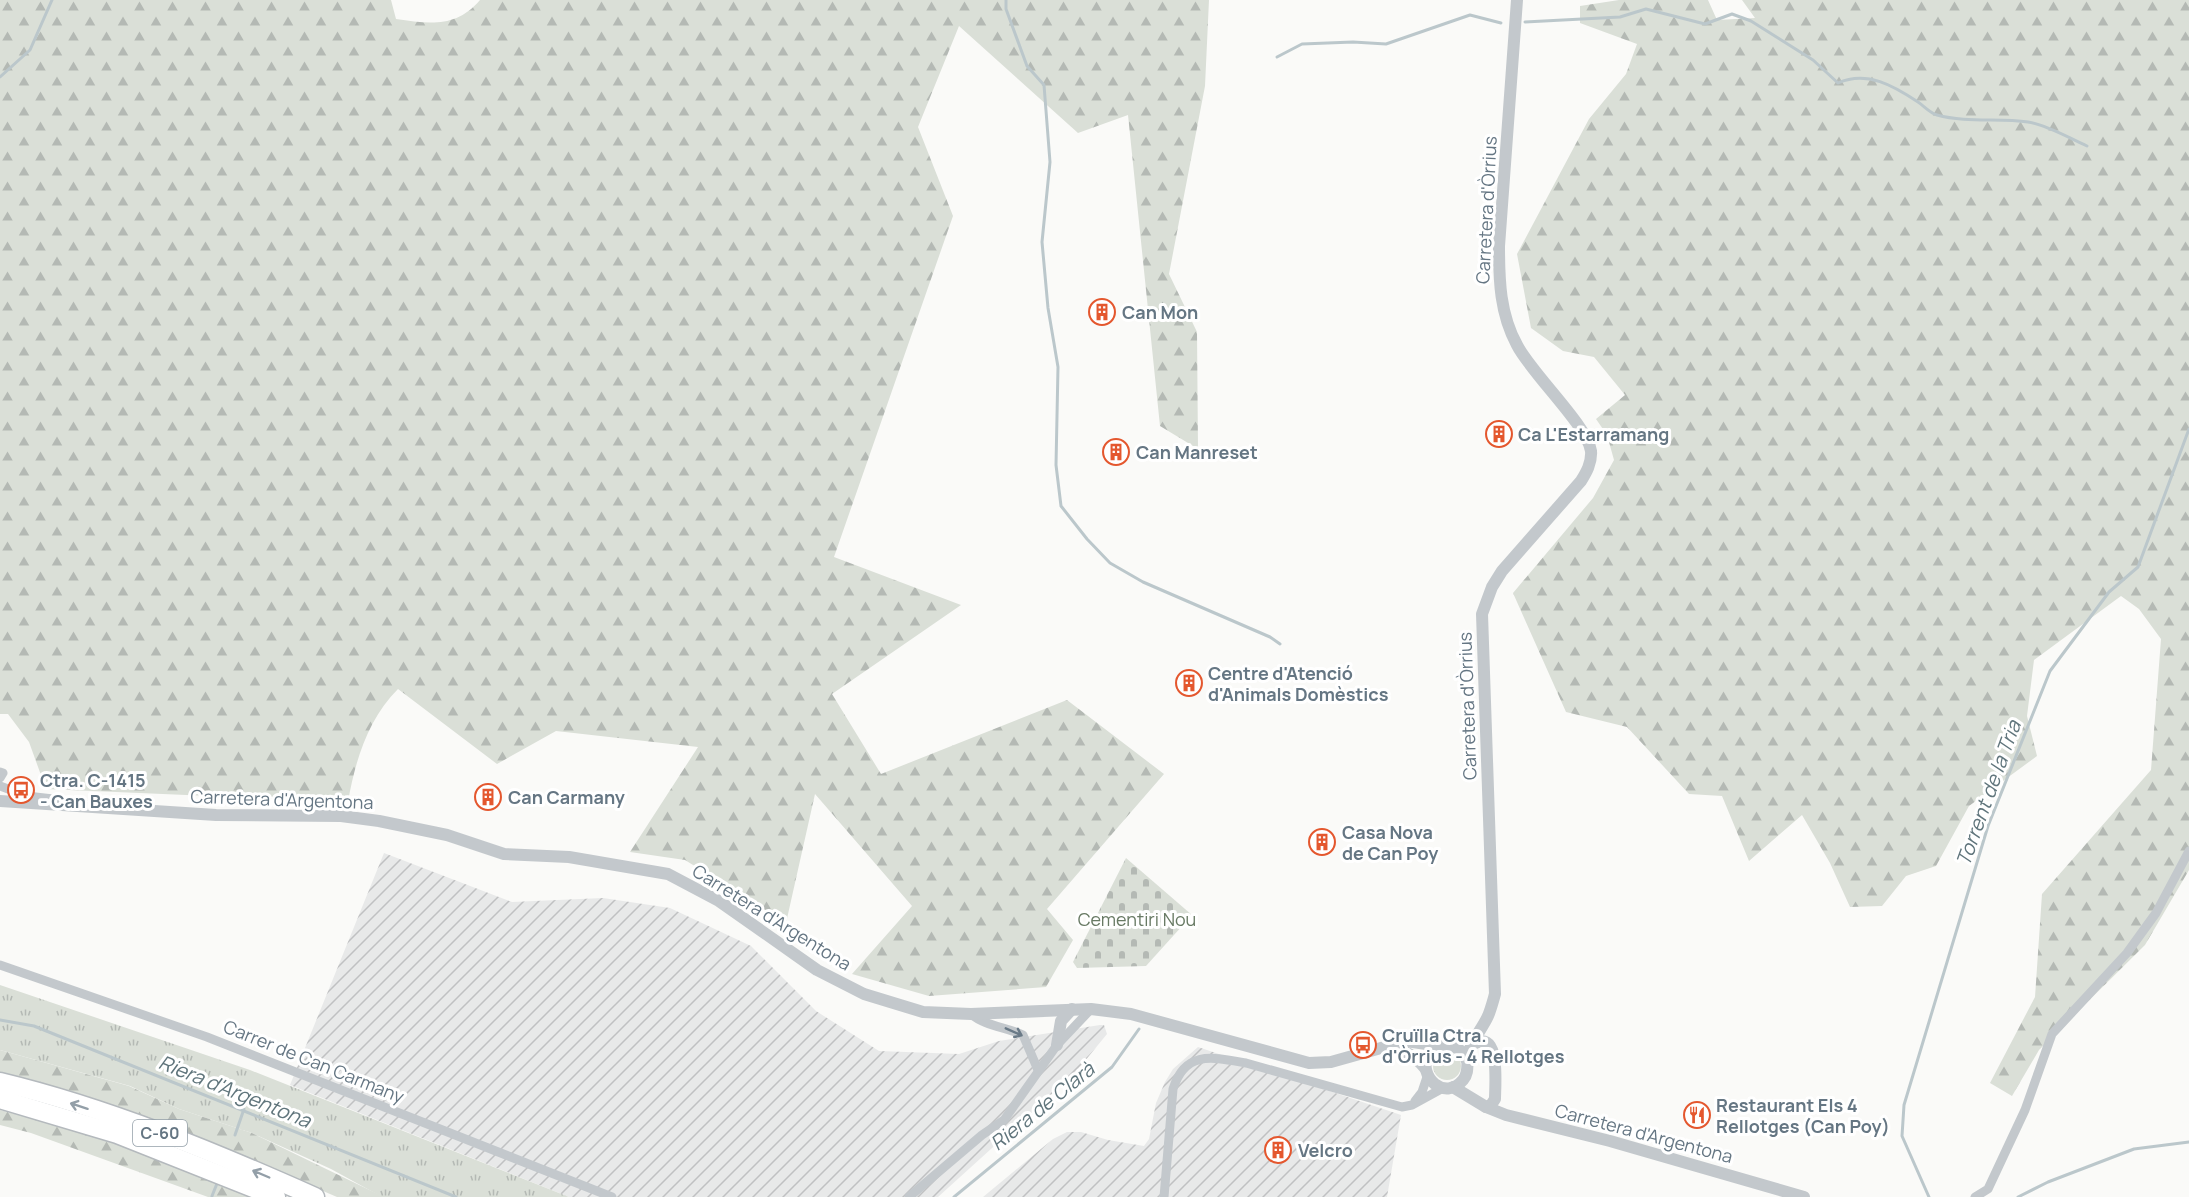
<svg xmlns="http://www.w3.org/2000/svg" width="2189" height="1197" viewBox="0 0 2189 1197" font-family="Manrope,sans-serif">
<style>
.industrial{fill:url(#industrial-furrows)}
.grass{fill:url(#grass-tufts)}
.forest{fill:url(#forest-firs)}
.cemetery{fill:url(#cemetery-stones)}
.lines{fill:none;stroke-linecap:round;stroke-linejoin:round}
.stream{stroke:#bbc7cb;stroke-width:3}
.motorway-casing{stroke:#b4b9bd;stroke-width:21}
.minor{stroke:#c3c8cc;stroke-width:9}
.tertiary{stroke:#c3c8cc;stroke-width:12}
.motorway{stroke:#fff;stroke-width:18}
.oneway{stroke:#6a7a87}
.oneway2{stroke:#939fa8}
.labels{text-anchor:middle;dominant-baseline:central;stroke-width:6;stroke-linejoin:round;paint-order:stroke}
.shield{fill:#fff;stroke:#939fa8;stroke-width:1.5}
.shield-label{font-size:16px;font-weight:bold;fill:#657683}
.street-label{font-size:18px;fill:#657683;stroke:#fff}
.poi-label{font-size:18px;font-weight:bold;fill:#657683;stroke:#fff;text-anchor:start}
.park-label{font-size:18px;fill:#687a64;stroke:#fff}
.water-label{font-size:20px;font-style:italic;fill:#60757c;stroke:#fff}
</style>
<defs>
<pattern id="industrial-furrows" width="10" height="10" patternUnits="userSpaceOnUse" patternTransform="scale(1.5)"><rect width="10" height="10" fill="#e8e9e9"/><path d="M-1 1l2-2M0 10L10 0M9 11l2-2" fill="none" stroke="#c0c1c2"/></pattern>
<pattern id="grass-tufts" width="24" height="20" patternUnits="userSpaceOnUse" patternTransform="scale(1.5)"><rect width="24" height="20" fill="#dadfd7"/><path d="M3 7l-1-3M5 7V3M7 7l1-3M15 17l-1-3M17 17v-4M19 17l1-3" fill="none" stroke="#b4b9b4"/></pattern>
<pattern id="forest-firs" width="22" height="20" patternUnits="userSpaceOnUse" patternTransform="scale(1.5)"><rect width="22" height="20" fill="#dadfd7"/><path d="M5 1l3.5 6h-7zM16 11l3.5 6h-7z" fill="#b4b9b4"/></pattern>
<pattern id="cemetery-stones" width="16" height="16" patternUnits="userSpaceOnUse" patternTransform="scale(1.5)"><rect width="16" height="16" fill="#dadfd7"/><path d="M2 7V4a2 2 0 0 1 4 0v3zM10 15v-3a2 2 0 0 1 4 0v3z" fill="#b4b9b4"/></pattern>
</defs>
<rect width="100%" height="100%" fill="#fafaf8"/>
<!-- industrial -->
<g class="industrial">
<polygon points="384,853 512,902 603,898 670,908 751,946 816,1011 879,1051 959,1054 999,1041 1100,1025 1104,1025 1107,1034 1075,1073 938,1197 569,1197 290,1085"/>
<polygon points="1198,1047 1401,1115 1387,1197 983,1197 1053,1139 1067,1132 1081,1132 1108,1140 1144,1146 1149,1139 1156,1103 1165,1082 1173,1069"/>
</g>
<!-- grass -->
<g class="grass">
<polygon points="0,985 250,1070 569,1197 382,1197 331,1169 252,1133 179,1109 130,1086 0,1050"/>
<circle cx="1447" cy="1066" r="14"/>
</g>
<!-- forest -->
<g class="forest">
<path d="M0 0H391L396 19C430 24 456 28 480 0H1209L1205 86 1169 274 1197 332 1198 449 1160 426 1128 115 1078 133 959 26 918 127 953 216 834 557 961 605 832 694 881 774 1067 700 1164 774 1047 909 1073 940 1046 987 929 996 852 974 912 906 815 794 786 923 685 860 630 852 698 747 556 731 497 764 398 689C368 719 355 761 348 802L46 789 29 742 8 714H0Z"/>
<polygon points="1619,0 1708,0 1717,20 1755,18 1742,0 2189,0 2189,870 2145,945 2039,1050 2012,1096 1990,1083 2035,997 2042,894 2151,770 2161,639 2139,609 2121,596 2034,660 2027,716 2037,756 1969,806 1936,866 1906,876 1882,906 1850,907 1830,863 1802,815 1749,861 1722,796 1689,794 1627,727 1566,712 1513,593 1593,498 1614,460 1607,435 1596,419 1625,395 1594,357 1563,351 1531,328 1517,254 1589,119 1626,74 1637,44 1580,23 1580,6"/>
<polygon points="0,1050 129,1086 179,1109 252,1133 384,1197 337,1197 197,1137 115,1107 0,1073"/>
<path d="M0 1110C86 1132 173 1161 254 1197H208L31 1133 0 1125Z"/>
</g>
<!-- cemetery -->
<polygon class="cemetery" points="1126,858 1192,915 1146,966 1077,968 1073,962"/>
<g class="lines">
<!-- stream -->
<g class="stream">
<polyline points="1006,0 1006,9 1027,66 1044,85 1050,162 1042,242 1048,308 1058,367 1056,465 1061,506 1087,539 1110,563 1143,582 1270,637 1280,644"/>
<path d="M1525 22 1620 17 1646 9 1705 24 1732 14 1751 21 1813 60 1838 83C1867 70 1894 86 1918 102 1924 106 1930 113 1937 115 1966 123 1998 118 2028 122 2047 125 2069 138 2087 146"/>
<polyline points="1277,57 1302,44 1353,42 1386,44 1470,15 1501,23"/>
<polyline points="0,77 30,50 52,0"/>
<polyline points="0,1020 34,1026 456,1197"/>
<polyline points="235,1135 244,1109"/>
<polyline points="212,1196 218,1181"/>
<polyline points="954,1197 1112,1067 1139,1029"/>
<polyline points="1929,1197 1902,1136 1904,1105 1988,826 2050,671 2109,592 2138,567 2189,429"/>
<polyline points="2018,1197 2048,1182 2134,1149 2189,1142"/>
</g>
<defs>
<g id="motorway">
<path d="M0 1082C108 1108 214 1152 315 1197"/>
<polyline points="0,1099 117,1134 276,1197"/>
</g>
</defs>
<!-- motorway casing -->
<use href="#motorway" class="motorway-casing"/>
<!-- minor -->
<g class="minor">
<polyline points="0,772 3,773 0,778"/>
<polyline points="0,786 27,796 53,799"/>
<polyline points="0,965 207,1037 612,1197"/>
<path d="M971 1014C985 1026 1006 1027 1023 1035L1038 1070"/>
<polyline points="1415,1101 1422,1092 1427,1077"/>
<polyline points="909,1197 982,1135 1004,1120 1057,1045 1091,1009"/>
<path d="M1164 1197 1173 1089C1185 1050 1212 1057 1246 1063L1402 1107 1412 1105 1443 1088"/>
<polyline points="1975,1197 1988,1189 2025,1110 2052,1034 2127,953 2156,913 2189,851"/>
</g>
<!-- tertiary -->
<g class="tertiary">
<polyline points="0,801 216,815 341,816 379,821 447,835 504,854 569,857 668,874 719,901 817,970 864,994 923,1012 971,1014 1091,1009 1131,1014 1309,1063 1331,1062 1406,1041 1440,1046"/>
<polyline points="1057,1045 1061,1021 1072,1009"/>
<path d="M1472 1045C1501 1026 1495 1084 1495 1099L1491 1105 1486 1107"/>
<path d="M1390 1048C1406 1051 1414 1055 1425 1068"/>
<path d="M1468 1064C1463 1044 1442 1039 1428 1054 1417 1077 1445 1102 1463 1080 1470 1072 1466 1063 1468 1054 1472 1040 1482 1029 1488 1016 1491 1009 1493 1001 1495 994L1482 614 1492 587 1502 571 1581 481C1586 473 1592 463 1591 451 1587 425 1531 373 1517 345 1500 314 1499 281 1499 246L1517 0"/>
<polyline points="1453,1087 1486,1107 1506,1115 1610,1141 1804,1197"/>
</g>
<!-- motorway -->
<use href="#motorway" class="motorway"/>
</g>
<!-- one-way arrows -->
<defs><path id="oneway-shaft" d="M-6 0H5M1.5-3L5.5 0L1.5 3" fill="none" stroke-width="1.6" stroke-linecap="round" stroke-linejoin="round" transform="scale(1.5)"/></defs>
<use class="oneway" href="#oneway-shaft" transform="translate(1014 1032) rotate(24)"/>
<g class="oneway2">
<use href="#oneway-shaft" transform="translate(79 1106) rotate(-162)"/>
<use href="#oneway-shaft" transform="translate(261 1174) rotate(-157)"/>
</g>
<!-- icons -->
<defs>
<symbol id="building-ring" viewBox="-11 -11 22 22"><circle r="9.5" fill="#fff" stroke="#e4572e" stroke-width="1.5"/><path d="M-4-6H4V6H1V3H-1V6H-4ZM-2.5-4.3h1.7v1.8h-1.7ZM.8-4.3h1.7v1.8H.8ZM-2.5-1h1.7V.8h-1.7ZM.8-1h1.7V.8H.8Z" fill="#e4572e"/></symbol>
<symbol id="bus-ring" viewBox="-11 -11 22 22"><circle r="9.5" fill="#fff" stroke="#e4572e" stroke-width="1.5"/><path d="M-5-6H5V4H4V6H2V4H-2V6H-4V4H-5ZM-3.5-4V0h7V-4ZM-3.5 1.2v1.5H-2V1.2ZM2 1.2v1.5H3.5V1.2Z" fill="#e4572e"/></symbol>
<symbol id="restaurant-ring" viewBox="-11 -11 22 22"><circle r="9.5" fill="#fff" stroke="#e4572e" stroke-width="1.5"/><path d="M-5-6h1v4h1v-4h1v4h1v-4h1v5L-1.5 .5V6h-2V.5L-5-1ZM5-6V6H3V1.5H1.5Q1.5-4 5-6Z" fill="#e4572e"/></symbol>
</defs>
<g fill-rule="evenodd">
<use href="#building-ring" x="1087" y="297" width="30" height="30"/>
<use href="#building-ring" x="1484" y="419" width="30" height="30"/>
<use href="#building-ring" x="1101" y="437" width="30" height="30"/>
<use href="#building-ring" x="1174" y="668" width="30" height="30"/>
<use href="#bus-ring" x="6" y="775" width="30" height="30"/>
<use href="#building-ring" x="473" y="782" width="30" height="30"/>
<use href="#building-ring" x="1307" y="827" width="30" height="30"/>
<use href="#bus-ring" x="1348" y="1030" width="30" height="30"/>
<use href="#restaurant-ring" x="1682" y="1100" width="30" height="30"/>
<use href="#building-ring" x="1263" y="1135" width="30" height="30"/>
</g>
<g class="labels">
<!-- shield labels -->
<rect class="shield" x="133" y="1120" width="54" height="26" rx="4.5"/>
<g class="shield-label">
<text x="160" y="1133">C-60</text>
</g>
<!-- street labels -->
<g class="street-label">
<text transform="translate(1486 210) rotate(-87)">Carretera d'Òrrius</text>
<text transform="translate(1467 706) rotate(-92)">Carretera d'Òrrius</text>
<text transform="translate(282 799) rotate(2)">Carretera d'Argentona</text>
<text transform="translate(772 917) rotate(32)">Carretera d'Argentona</text>
<text transform="translate(314 1061) rotate(22)">Carrer de Can Carmany</text>
<text transform="translate(1644 1133) rotate(15)">Carretera d'Argentona</text>
</g>
<!-- poi labels -->
<g class="poi-label">
<text x="1122" y="312">Can Mon</text>
<text x="1518" y="434">Ca L'Estarramang</text>
<text x="1136" y="452">Can Manreset</text>
<text x="1208" y="673">Centre d'Atenció<tspan x="1208" dy="21">d'Animals Domèstics</tspan></text>
<text x="40" y="780">Ctra. C-1415<tspan x="40" dy="21">- Can Bauxes</tspan></text>
<text x="508" y="797">Can Carmany</text>
<text x="1342" y="832">Casa Nova<tspan x="1342" dy="21">de Can Poy</tspan></text>
<text x="1382" y="1035">Cruïlla Ctra.<tspan x="1382" dy="21">d'Òrrius - 4 Rellotges</tspan></text>
<text x="1716" y="1105">Restaurant Els 4<tspan x="1716" dy="21">Rellotges (Can Poy)</tspan></text>
<text x="1298" y="1150">Velcro</text>
</g>
<!-- park labels -->
<g class="park-label">
<text x="1137" y="919">Cementiri Nou</text>
</g>
<!-- water labels -->
<g class="water-label">
<text transform="translate(1988 793) rotate(-70)">Torrent de la Tria</text>
<text transform="translate(235 1091) rotate(22)">Riera d'Argentona</text>
<text transform="translate(1042 1106) rotate(-39)">Riera de Clarà</text>
</g>
</g>
</svg>
